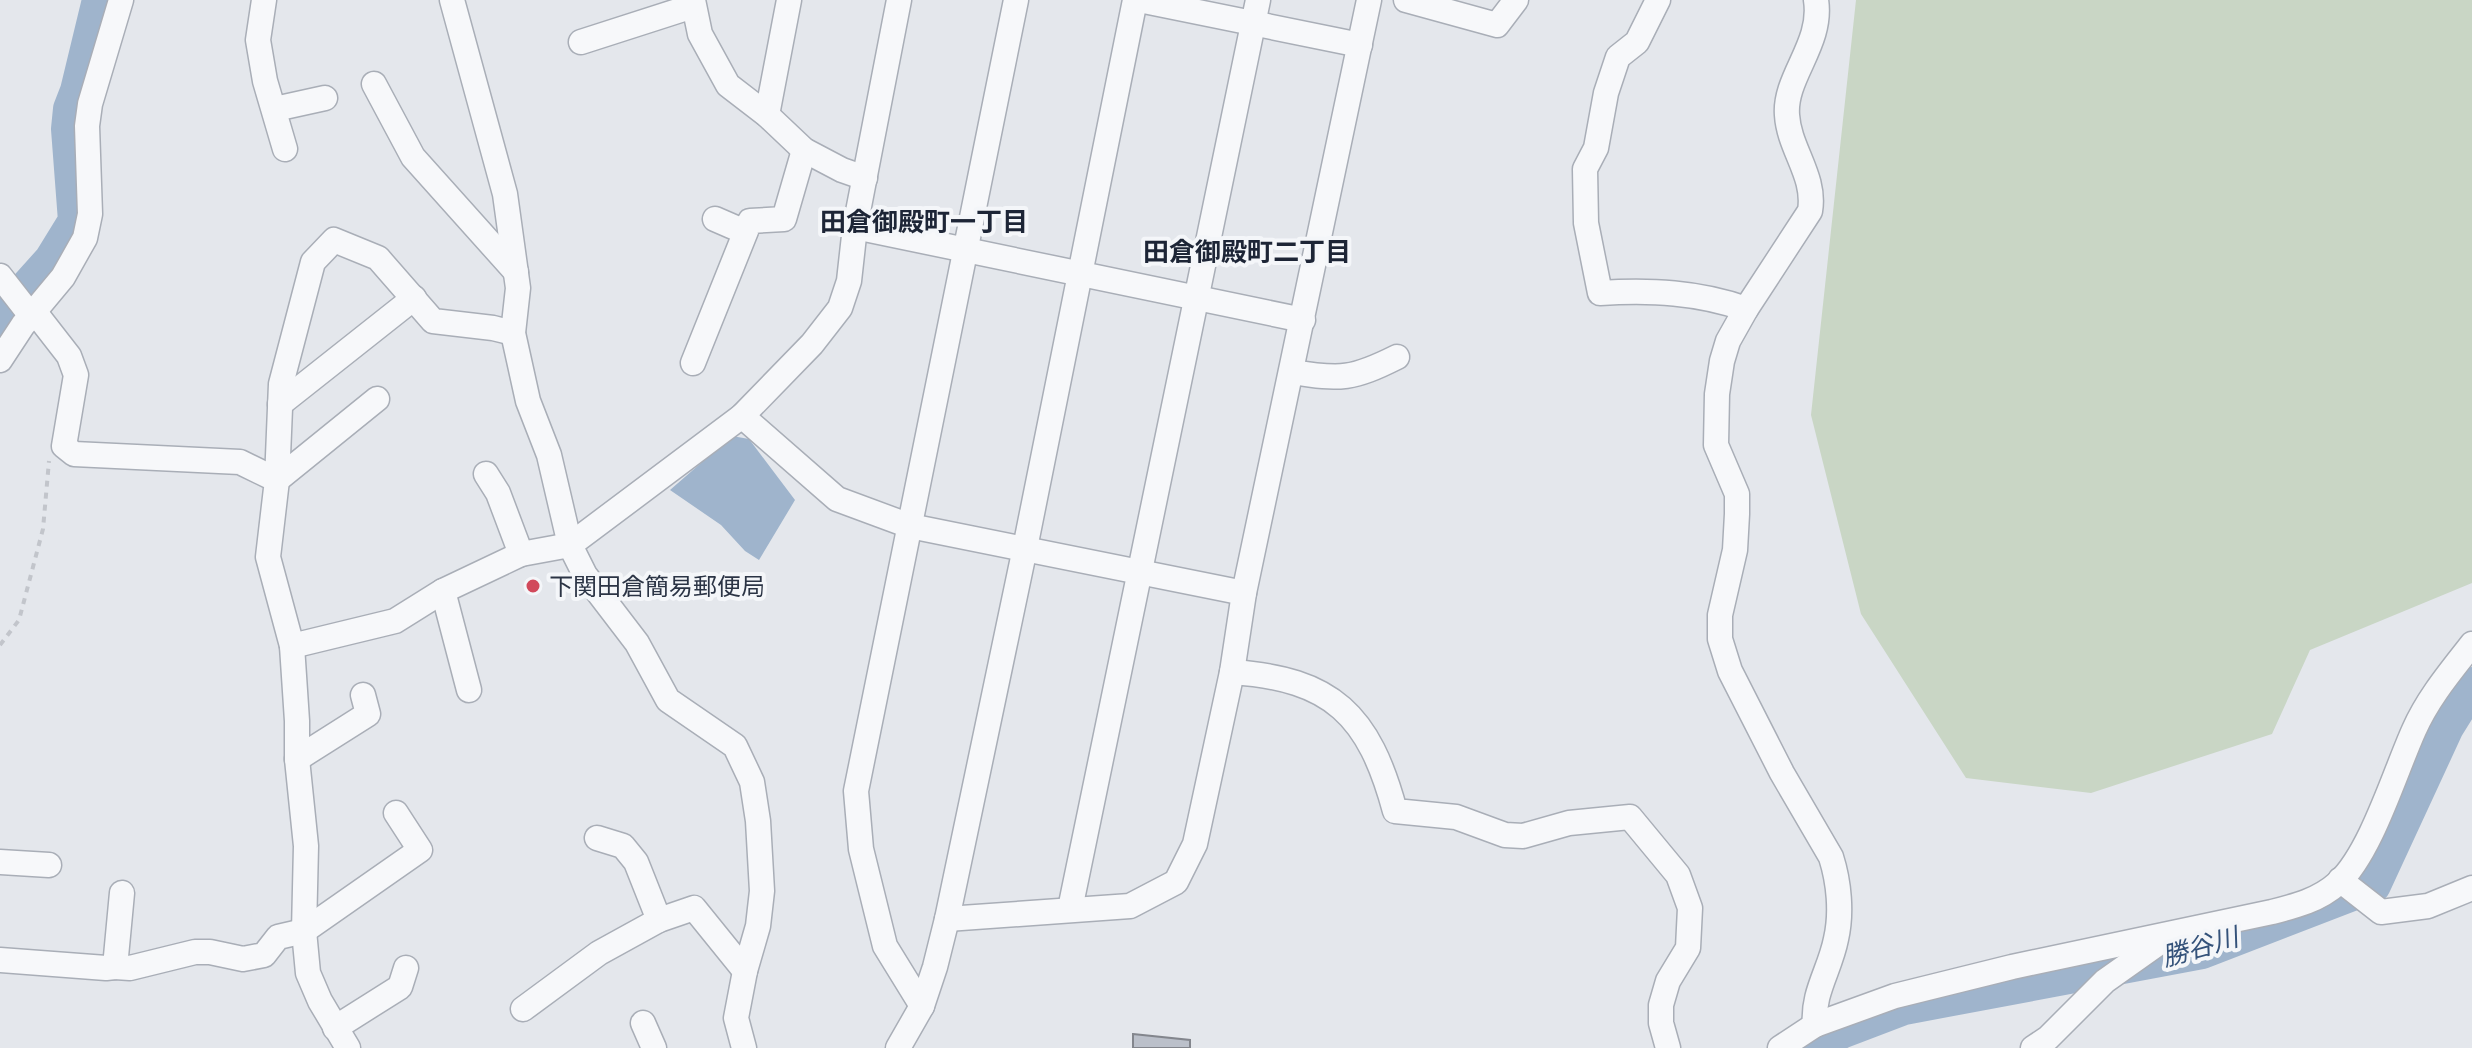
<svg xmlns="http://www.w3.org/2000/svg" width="2472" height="1048" viewBox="0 0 2472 1048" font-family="Helvetica,'Noto Sans JP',sans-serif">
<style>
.green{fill:#c9d6c5}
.water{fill:#9fb4cc}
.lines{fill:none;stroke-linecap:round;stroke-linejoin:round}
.river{stroke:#9fb4cc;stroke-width:36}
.building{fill:#bbc0ca;stroke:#83868d;stroke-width:2}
.minor-casing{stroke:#a9aeb7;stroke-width:27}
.path{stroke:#c2c5cb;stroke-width:4;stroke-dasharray:6 6;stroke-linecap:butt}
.minor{stroke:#f7f8fa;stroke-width:24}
.poi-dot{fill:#d1495b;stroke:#f4f6f9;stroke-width:3}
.labels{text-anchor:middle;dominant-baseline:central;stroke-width:8;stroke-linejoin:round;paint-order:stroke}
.poi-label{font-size:24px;fill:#2b3445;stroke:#f4f6f9;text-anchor:start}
.neighbourhood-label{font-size:26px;font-weight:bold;fill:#1d2536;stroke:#f4f6f9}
.water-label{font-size:26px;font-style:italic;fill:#34527a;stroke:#f4f6f9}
</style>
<rect width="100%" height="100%" fill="#e4e7ec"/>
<!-- green -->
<polygon class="green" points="1856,0 2472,0 2472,583 2310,650 2272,734 2091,793 1966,778 1861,614 1811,415"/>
<!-- water -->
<polygon class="water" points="732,436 749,439 795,500 759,560 745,551 721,525 670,490"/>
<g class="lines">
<!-- river -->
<g class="river">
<polyline points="0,318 52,260 76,221 69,129 71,109 78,91 100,0"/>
<polyline points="1808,1048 1841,1031 1904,1007 2202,951 2373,885 2446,727 2472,685"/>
</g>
</g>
<!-- building -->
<polygon class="building" points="1133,1034 1190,1040 1190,1048 1133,1048"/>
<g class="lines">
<defs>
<g id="minor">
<polyline points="264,0 258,40 265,81 285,149"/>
<polyline points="452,0 505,194 518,288 513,333 528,401 549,455 570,545 585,575 637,643 668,700 735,746 752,782 758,821 762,891 758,926 745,971 736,1018 744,1048"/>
<polyline points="693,0 700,34 728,85 767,115 804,150 842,170 865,178"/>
<polyline points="1139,0 1360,45"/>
<polyline points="1406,0 1497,25 1516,0"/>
<path d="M1658 0 1637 42 1618 57 1606 93 1596 148 1585 169 1586 223 1600 293C1651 290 1698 292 1746 309"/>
<polyline points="581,42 693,6"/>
<polyline points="374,84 413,157 516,272"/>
<polyline points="275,109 325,98"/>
<polyline points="767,115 789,0"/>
<polyline points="715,219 745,232"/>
<polyline points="855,227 1303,320"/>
<polyline points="0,276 25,308 34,311 69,356 76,375 64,446 74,454 240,462 277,480 268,557 292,646 297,721 297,759 306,846 304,931 308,973 320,1001 348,1048"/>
<polyline points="0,360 23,325 63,277 85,238 90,214 87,126 90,104 121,0"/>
<polyline points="693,363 750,221 784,219 804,150"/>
<path d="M1292 372C1341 380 1353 379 1397 357"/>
<polyline points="280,404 414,298"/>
<polyline points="742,416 837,499 910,526 1244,593"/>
<polyline points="486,474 498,493 521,554"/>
<polyline points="277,480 281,384 313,262 334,240 378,258 433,321 493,328 513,333"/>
<polyline points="277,480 377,399"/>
<polyline points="443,591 469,690"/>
<polyline points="292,646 395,621 443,591 521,554 570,545 742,416 812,344 840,308 849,281 855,227 899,0"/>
<path d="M1232 672C1333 679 1369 715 1395 811L1456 817 1505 835 1523 836 1569 823 1630 817 1678 875 1690 908 1688 948 1668 981 1661 1005V1023L1668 1048"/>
<polyline points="297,759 368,714 363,695"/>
<polyline points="597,838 623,846 636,862 659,920"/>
<polyline points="0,862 49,865"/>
<polyline points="2340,880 2381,912 2428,906 2472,888"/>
<polyline points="1070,909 1258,0"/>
<polyline points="947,919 1130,906 1176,882 1195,844 1232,672 1244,593 1369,0"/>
<polyline points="0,960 106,968 115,967 122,893"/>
<polyline points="115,967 130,968 195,952 210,952 243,959 264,955 278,937 304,931 420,850 396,813"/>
<polyline points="922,1006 885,946 861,849 856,791 1016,0"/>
<polyline points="523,1009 599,953 659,920 694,908 745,971"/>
<polyline points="643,1023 654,1048"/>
<path d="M1815 1025C1812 993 1830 970 1836 939 1842 913 1839 882 1831 857L1782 773 1730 671 1720 639V615L1735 550 1737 514V494L1716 445 1717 394 1722 361 1728 341 1746 309 1810 211C1816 176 1789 149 1787 115 1784 77 1823 44 1816 0"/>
<polyline points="335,1028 400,987 406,968"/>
<polyline points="898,1048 922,1006 935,967 947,919 1025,548 1135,0"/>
<path d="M1780 1048 1815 1025 1895 996 2012 967 2272 912C2296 906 2319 900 2338 883 2371 853 2395 772 2414 730 2428 698 2451 671 2472 644"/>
<polyline points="2033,1048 2048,1038 2105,981 2163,940"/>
</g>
</defs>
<!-- minor casing -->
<use href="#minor" class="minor-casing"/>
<!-- path -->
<polyline class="path" points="0,645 19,620 43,529 49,461"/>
<!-- minor -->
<use href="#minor" class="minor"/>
</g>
<!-- markers -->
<circle class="poi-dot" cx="533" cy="586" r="8"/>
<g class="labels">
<!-- poi labels -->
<g class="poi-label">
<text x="549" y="586">下関田倉簡易郵便局</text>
</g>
<!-- neighbourhood labels -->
<g class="neighbourhood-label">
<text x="924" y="222">田倉御殿町一丁目</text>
<text x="1247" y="252">田倉御殿町二丁目</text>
</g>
<!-- water labels -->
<g class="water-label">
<text transform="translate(2200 947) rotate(-16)">勝谷川</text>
</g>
</g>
</svg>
